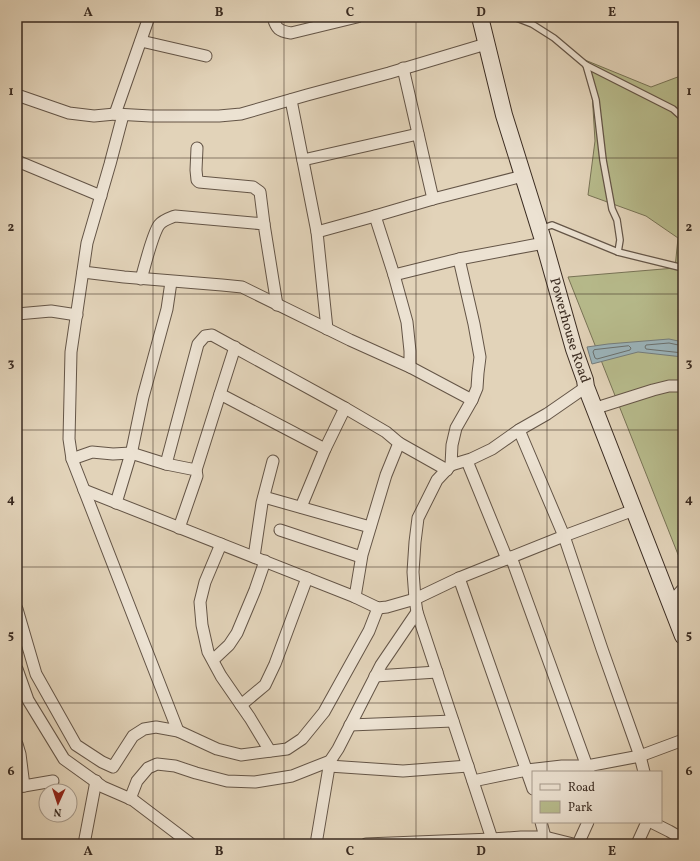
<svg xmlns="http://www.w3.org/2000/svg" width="700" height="861" viewBox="0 0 700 861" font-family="Vollkorn,serif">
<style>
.green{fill:#b7bb8c;stroke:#787356}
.water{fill:#9bb4bb;stroke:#747d7d}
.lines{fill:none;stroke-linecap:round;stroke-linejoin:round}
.shore{stroke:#6a706e;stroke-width:1}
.service-casing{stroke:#645547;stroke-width:8}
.minor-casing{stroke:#645547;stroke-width:13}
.secondary-casing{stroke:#3a2b21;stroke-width:18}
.service{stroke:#ece2d2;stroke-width:5.5}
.minor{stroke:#ece2d2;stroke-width:11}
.secondary{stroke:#ece2d2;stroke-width:16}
.grid{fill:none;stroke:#3a2b21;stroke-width:1;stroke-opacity:0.55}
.labels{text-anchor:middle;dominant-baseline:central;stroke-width:3;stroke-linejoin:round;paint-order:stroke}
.street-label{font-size:14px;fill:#3a2b21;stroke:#ece2d2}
.neatline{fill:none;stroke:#3a2b21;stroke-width:1.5}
.grid-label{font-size:13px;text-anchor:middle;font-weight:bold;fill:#3a2b21}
</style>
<rect width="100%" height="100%" fill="#e2d3b9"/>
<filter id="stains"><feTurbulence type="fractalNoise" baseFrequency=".005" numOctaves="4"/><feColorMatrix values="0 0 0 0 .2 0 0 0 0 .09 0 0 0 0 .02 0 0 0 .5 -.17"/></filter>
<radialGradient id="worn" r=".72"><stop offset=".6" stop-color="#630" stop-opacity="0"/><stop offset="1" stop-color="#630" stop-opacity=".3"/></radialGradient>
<!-- green -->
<polygon class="green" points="580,58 651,87 683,75 683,567 568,277 675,268 678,238 646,216 588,195 595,141 592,92"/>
<!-- water -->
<polygon class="water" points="669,339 683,342 683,357 638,352 592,364 587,347 608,344"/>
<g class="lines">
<!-- shore -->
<g class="shore">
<polygon points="629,346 631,348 630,350 597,359 595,358 593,352 594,350"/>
<polyline points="683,346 669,343 646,345 645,347 646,349 683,353"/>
</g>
<defs>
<g id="service">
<polyline points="514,17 532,24 554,38 586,65 596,100 603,160 612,209 617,220 620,240 618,252 552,225 540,229"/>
<polyline points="586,65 673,109 683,118"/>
<polyline points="618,252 683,268"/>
</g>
<g id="minor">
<path d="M273 17C276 29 279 31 291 33L357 17"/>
<polyline points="141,41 206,56"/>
<polyline points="17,95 69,113 94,116 115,114 151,116 219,116 241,114 307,95 389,73 486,44"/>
<polyline points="291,100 317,232"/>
<polyline points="115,114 149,17"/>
<polyline points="123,115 110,164 87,243 71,352 69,439 72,459 178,731"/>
<polyline points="197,148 196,170 197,180 199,182 253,187 260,192 264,224"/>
<polyline points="303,160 418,134"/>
<polyline points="17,161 101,196"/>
<polyline points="433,199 523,176"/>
<polyline points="83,272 124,277 222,285 242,287 350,340 410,367 410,351 407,322 394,275 459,259 544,243"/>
<polyline points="394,275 375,216 433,199 403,68"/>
<path d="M141 279C145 266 152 235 159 225 163 220 170 218 175 216L264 224 277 305"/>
<polyline points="17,314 51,311 77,315"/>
<polyline points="327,329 317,232 375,216"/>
<polyline points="410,367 472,400 477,388 478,373 480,357 474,324 459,259"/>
<polyline points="220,394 235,347"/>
<polyline points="472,400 456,428 452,445 451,465 471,459 492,449 519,430 547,414 586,387"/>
<polyline points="593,409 653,390 669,386 683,386"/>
<polyline points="519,430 564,536 602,649 640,756 644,772"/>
<polyline points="399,443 447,470"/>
<polyline points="72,459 92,452 113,454 131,453 166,464 196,470 197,476 179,528"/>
<polyline points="467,461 507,559"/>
<polyline points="166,464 198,344 205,336 212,335 345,408 386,432 399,443 386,475 362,555 355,597"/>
<polyline points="451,465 437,480 418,518 415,542 413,572 415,599 417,612 492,839"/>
<polyline points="196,470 220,394 325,449"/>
<polyline points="84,490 355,597 378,608 387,607 415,599 459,578 564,536 634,510"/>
<polyline points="264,497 370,527"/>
<polyline points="116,503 132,450 143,397 167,309 171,282"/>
<polyline points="301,507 325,449 345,408"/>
<polyline points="280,530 361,557"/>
<polyline points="221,544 205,582 200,602 202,625 208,652 221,676 250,718 270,751"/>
<polyline points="254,557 262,503 273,461"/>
<polyline points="511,557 589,772"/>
<polyline points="459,578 533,789"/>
<polyline points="670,603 683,589"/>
<polyline points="17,609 36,674 76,745 102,762 113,767 133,736 144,729 156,727 178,731 217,749 241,755 287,749 302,739 324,712 369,631 378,608"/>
<polyline points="213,660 229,645 237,633 255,590 265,561"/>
<polyline points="17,669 28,700 64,759 103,787 133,800 191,844"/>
<polyline points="375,676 437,672"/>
<polyline points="241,705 265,685 275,664 307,578"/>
<polyline points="350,725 453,721"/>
<polyline points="17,744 20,754 24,786"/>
<polyline points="329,766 403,771 468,766"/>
<polyline points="473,781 527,770 562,766 587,766 640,756 683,740"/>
<polyline points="18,787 53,781"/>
<polyline points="130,799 137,781 148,768 157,764 175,766 196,773 227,781 255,782 292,776 330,761 338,749 381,665 417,612"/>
<polyline points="541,822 545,837"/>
<polyline points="651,822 669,831 683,839"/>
<polyline points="84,844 96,781"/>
<polyline points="316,844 330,761"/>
<polyline points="366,844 492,839 521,837 545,837 573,844"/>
<polyline points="578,844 588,822"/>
<polyline points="637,844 647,822"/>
</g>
<g id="secondary">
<path id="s1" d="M480 17 504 115 544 243 574 349 585 380 586 387 683 636"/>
</g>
</defs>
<!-- service casing -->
<use href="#service" class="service-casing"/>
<!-- minor casing -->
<use href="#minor" class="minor-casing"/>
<!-- secondary casing -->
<use href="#secondary" class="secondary-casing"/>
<!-- service -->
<use href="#service" class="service"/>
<!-- minor -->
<use href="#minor" class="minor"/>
<!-- secondary -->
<use href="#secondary" class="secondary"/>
</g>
<!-- grid -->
<path class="grid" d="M153 17V844M284 17V844M416 17V844M547 17V772M17 158H683M17 294H683M17 430H683M17 567H683M17 703H683M547 822V844"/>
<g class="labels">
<!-- street labels -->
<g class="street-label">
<text stroke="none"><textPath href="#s1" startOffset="326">Powerhouse Road</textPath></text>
</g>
</g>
<!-- margin -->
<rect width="700" height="861" fill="none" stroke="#e2d3b9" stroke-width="44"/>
<!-- legend -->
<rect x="532" y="771" width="130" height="52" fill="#ece2d2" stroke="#a5998b"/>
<rect x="540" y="784" width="20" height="6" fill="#ece2d2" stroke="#a5998b"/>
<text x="568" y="791" font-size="12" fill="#3a2b21">Road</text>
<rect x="540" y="801" width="20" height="12" fill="#b7bb8c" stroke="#a5998b"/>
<text x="568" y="811" font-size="12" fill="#3a2b21">Park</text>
<!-- north arrow -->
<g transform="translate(58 803) rotate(183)"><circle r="19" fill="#ece2d2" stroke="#a5998b"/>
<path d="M0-3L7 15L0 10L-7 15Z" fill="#8f2418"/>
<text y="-6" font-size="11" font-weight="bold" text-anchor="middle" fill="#3a2b21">N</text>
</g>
<rect x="22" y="22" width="656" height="817" class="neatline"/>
<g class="grid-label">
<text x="88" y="16">A</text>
<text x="219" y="16">B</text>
<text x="350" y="16">C</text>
<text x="481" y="16">D</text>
<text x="612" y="16">E</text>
<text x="11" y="95">1</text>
<text x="689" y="95">1</text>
<text x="11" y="231">2</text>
<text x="689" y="231">2</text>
<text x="11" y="367">3</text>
<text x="689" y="367">3</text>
<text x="11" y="503">4</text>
<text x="689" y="503">4</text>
<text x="11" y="639">5</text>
<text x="689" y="639">5</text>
<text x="11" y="775">6</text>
<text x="689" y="775">6</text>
<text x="88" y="855">A</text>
<text x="219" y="855">B</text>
<text x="350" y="855">C</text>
<text x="481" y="855">D</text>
<text x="612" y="855">E</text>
</g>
<rect width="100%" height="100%" filter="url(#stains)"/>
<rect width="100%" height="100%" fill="url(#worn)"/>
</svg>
